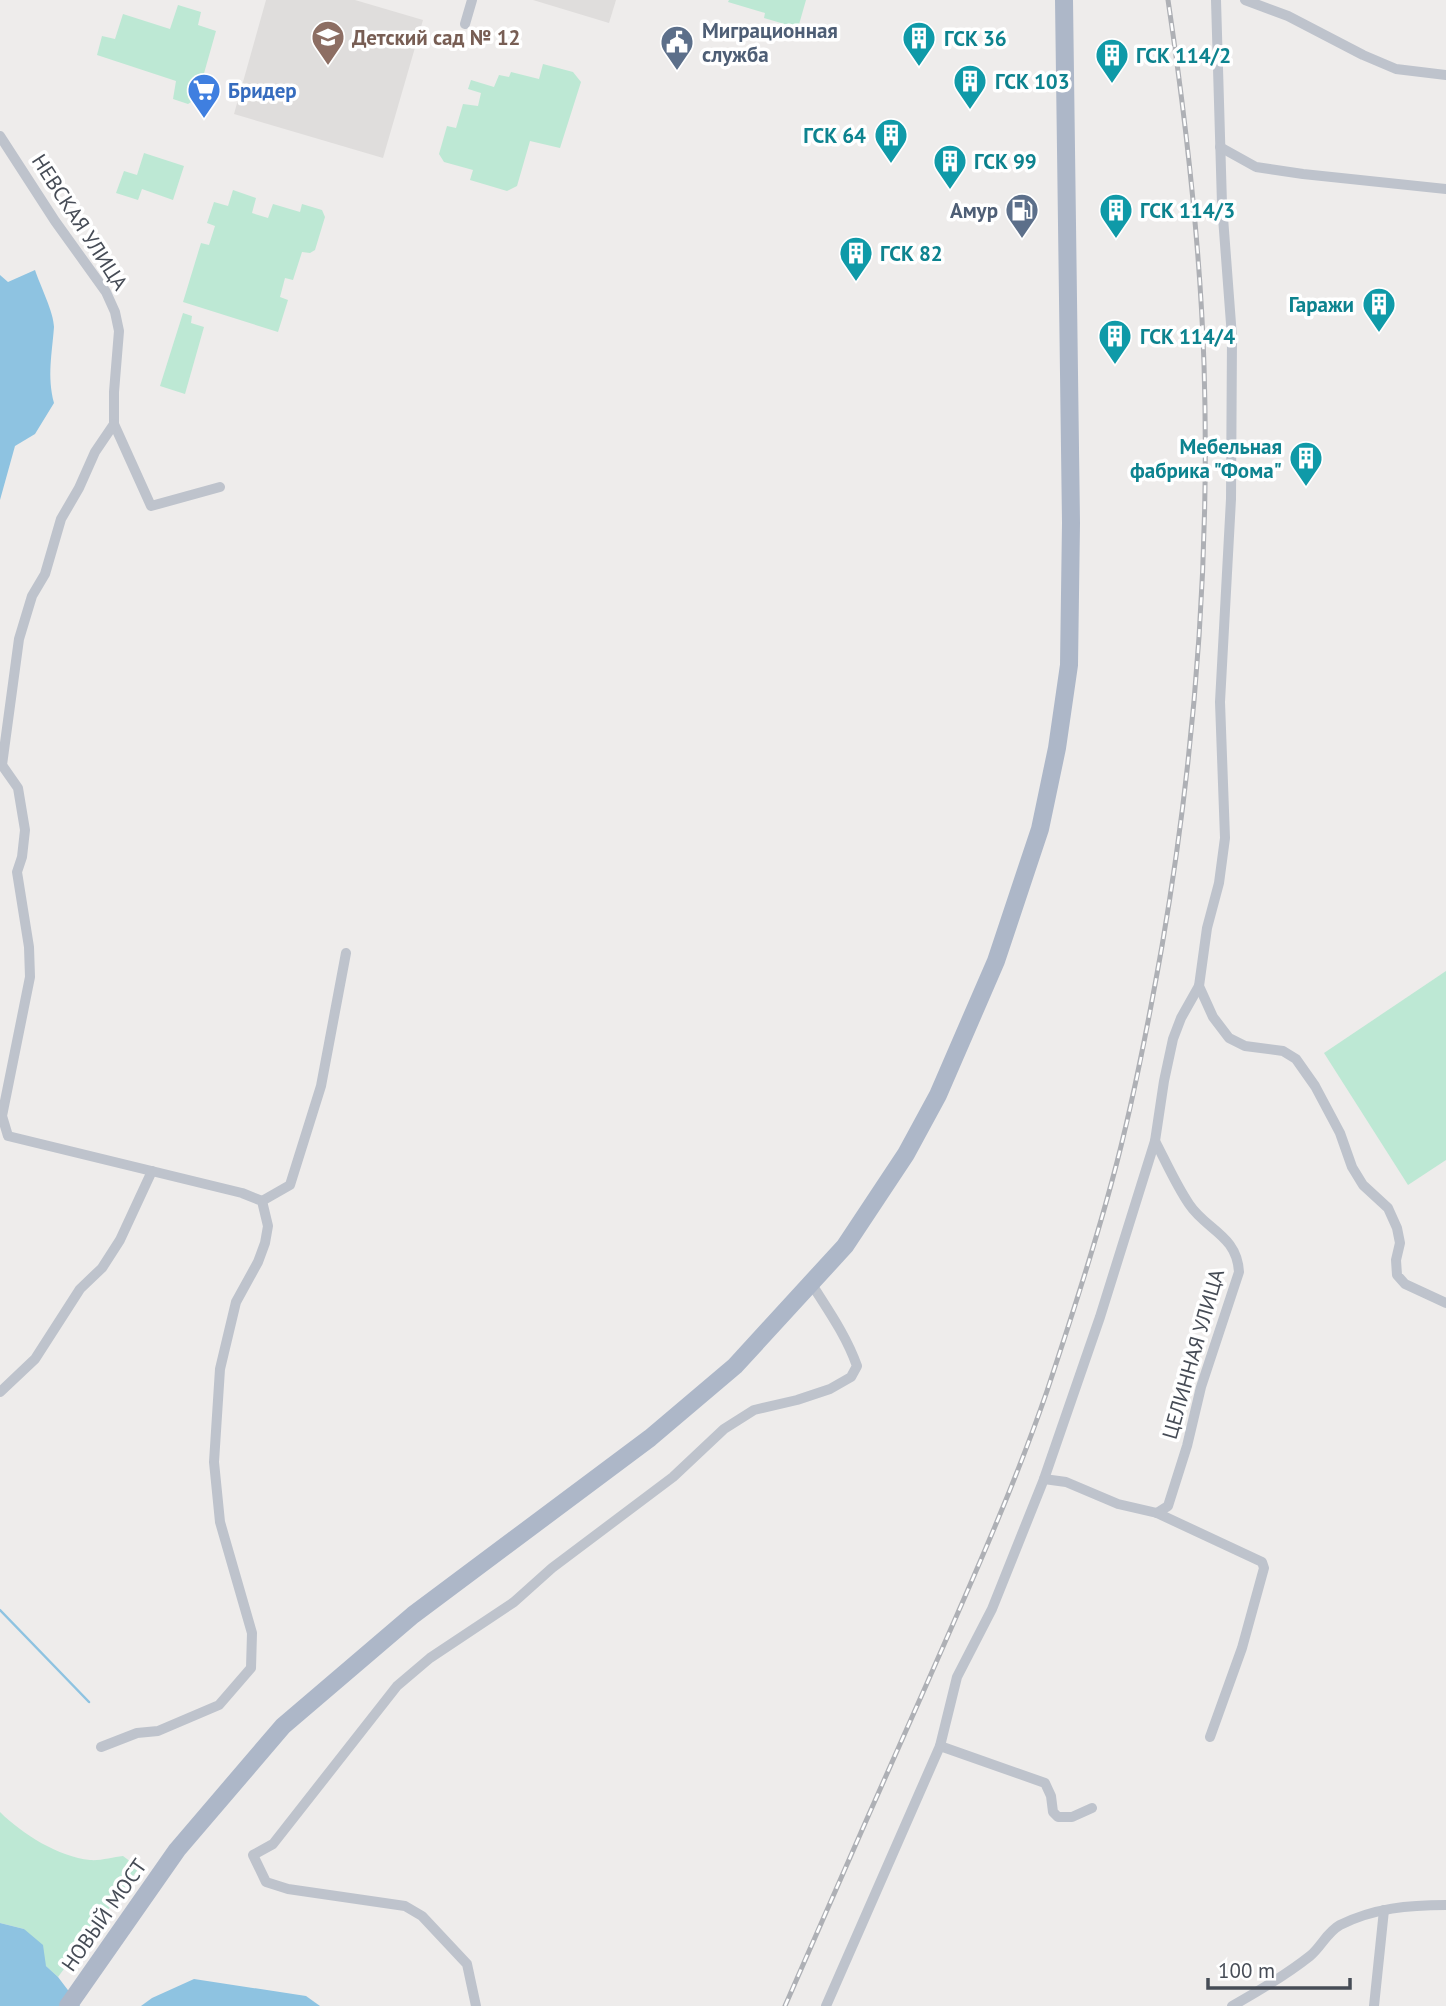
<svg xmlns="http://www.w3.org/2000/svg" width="1446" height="2006" viewBox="0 0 1446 2006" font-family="'PT Sans',sans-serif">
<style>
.education{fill:#dfdddc}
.green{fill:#bde8d4}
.water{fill:#8ec3e1}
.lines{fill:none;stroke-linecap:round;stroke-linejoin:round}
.stream{stroke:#8ec3e1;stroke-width:2.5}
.street{stroke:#bec3cc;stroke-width:10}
.primary{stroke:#adb7c8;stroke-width:18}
.rail-casing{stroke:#aeb0b5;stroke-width:5}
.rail{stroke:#fff;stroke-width:2.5;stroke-dasharray:8;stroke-linecap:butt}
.labels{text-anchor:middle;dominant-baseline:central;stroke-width:7;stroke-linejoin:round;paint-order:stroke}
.service-label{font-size:21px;font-weight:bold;fill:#4e5e75;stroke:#fff;text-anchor:start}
.education-label{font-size:21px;font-weight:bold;fill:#785e54;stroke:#fff;text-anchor:start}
.culture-label{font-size:21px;font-weight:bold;fill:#0d838f;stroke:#fff;text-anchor:start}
.shop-label{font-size:21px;font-weight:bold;fill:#366cbe;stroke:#fff;text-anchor:start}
.street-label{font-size:21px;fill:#464c56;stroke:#fff}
</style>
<rect width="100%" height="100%" fill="#eeeceb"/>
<!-- education -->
<g class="education">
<polygon points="266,0 355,0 423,20 383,158 234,114"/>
<polygon points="533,0 616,0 609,23"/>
</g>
<!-- green -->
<g class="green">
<polygon points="729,0 806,0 798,28 764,18 765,13 728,2"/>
<polygon points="178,5 201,12 198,25 216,31 197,98 188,104 173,99 176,81 97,55 102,36 115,39 123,14 170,29"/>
<polygon points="543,64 573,72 581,82 560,148 530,141 517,186 507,191 470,180 473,170 444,162 439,154 447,126 456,128 463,104 478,106 481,93 468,89 471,80 494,87 499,75 509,77 511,72 539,79"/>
<polygon points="144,153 184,166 173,200 142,189 138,200 116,193 124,171 137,175"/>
<polygon points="233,190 256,198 252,213 268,218 273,204 300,212 302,204 322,210 325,217 315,250 310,253 302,252 293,280 285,278 280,297 288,300 278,332 183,302 201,243 209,245 215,226 207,223 214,202 228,206"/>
<polygon points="183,313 192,316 191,323 204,327 185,394 160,386"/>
<polygon points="1446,971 1446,1160 1408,1185 1324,1053"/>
<path d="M0 1812C22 1834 59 1857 90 1860 100 1861 113 1857 123 1856L139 1868 58 1977 46 1966 24 1929 0 1923Z"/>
</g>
<!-- water -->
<g class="water">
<path d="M35 270C40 285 54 313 54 327 52 354 47 376 54 403L35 434 15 446 0 500V275L8 282Z"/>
<polygon points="0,1923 24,1929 43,1945 46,1966 58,1977 80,2006 0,2006"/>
<polygon points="194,1979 306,1996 320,2006 141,2006 152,1998"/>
</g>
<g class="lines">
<!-- stream -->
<polyline class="stream" points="0,1610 89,1702"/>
<!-- street -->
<g class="street">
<polyline points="1216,0 1222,204 1232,337 1231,499 1220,702 1225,838 1219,883 1207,928 1199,986 1213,1017 1229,1038 1245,1046 1283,1051 1296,1059 1315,1086 1340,1133 1352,1167 1363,1185 1388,1208 1397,1228 1400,1243 1396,1260 1397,1275 1405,1284 1446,1303"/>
<polyline points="1245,0 1288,16 1363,55 1396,69 1446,75"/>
<polyline points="465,24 472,0"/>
<polyline points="0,136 55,221 106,292 115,312 119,331 114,392 114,424 151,506 220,487"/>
<polyline points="1220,147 1256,167 1303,174 1446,189"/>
<path d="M1155 1141C1166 1162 1176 1185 1189 1204 1206 1230 1237 1235 1239 1272L1201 1387 1187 1446 1168 1506 1157 1513"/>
<polyline points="262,1201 290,1185 321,1086 346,953"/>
<polyline points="0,1392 35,1359 80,1289 102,1268 120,1240 152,1171"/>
<polyline points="1044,1479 1066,1482 1118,1504 1157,1513 1262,1562 1264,1568 1242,1648 1210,1737"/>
<polyline points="940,1746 1045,1783 1051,1796 1053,1812 1058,1817 1072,1817 1092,1808"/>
<polyline points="101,1747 137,1733 158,1731 219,1705 251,1668 252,1633 220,1522 214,1462 220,1369 236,1302 258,1262 265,1243 268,1226 262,1201 242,1193 8,1136 2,1116 30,977 29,947 17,872 22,857 25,830 18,788 2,765 19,639 32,596 45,574 61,519 79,488 95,452 114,424"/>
<path d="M476 2006 467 1964 422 1916 405 1906 288 1889 266 1882 253 1855 273 1844 397 1686 430 1658 514 1602 552 1568 673 1477 724 1429 754 1410 797 1400 830 1389 851 1377 857 1366C846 1335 828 1310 811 1283"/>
<polyline points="826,2006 940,1746 957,1677 992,1609 1044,1479 1100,1317 1155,1141 1164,1081 1173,1039 1181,1018 1199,986"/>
<path d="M1232 2006C1259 1991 1286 1975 1310 1956 1321 1947 1327 1932 1340 1925 1374 1908 1409 1905 1446 1905"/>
<polyline points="1374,2006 1384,1910"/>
</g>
<!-- primary -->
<polyline class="primary" points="68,2006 177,1850 283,1726 413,1615 650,1438 735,1366 845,1246 906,1154 938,1095 996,961 1040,829 1057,748 1069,665 1071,523 1064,0"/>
<defs>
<path id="rail" d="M785 2006C832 1898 880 1789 928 1681 970 1585 1013 1490 1047 1391 1070 1322 1093 1252 1112 1181 1133 1104 1148 1025 1162 946 1195 754 1210 559 1204 364 1200 242 1186 121 1168 0"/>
</defs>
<!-- rail casing -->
<use href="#rail" class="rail-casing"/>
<!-- rail -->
<use href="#rail" class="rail"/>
</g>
<!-- icons -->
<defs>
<symbol id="school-pin" viewBox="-11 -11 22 30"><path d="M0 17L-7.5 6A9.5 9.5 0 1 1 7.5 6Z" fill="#8d6e63" stroke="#fff"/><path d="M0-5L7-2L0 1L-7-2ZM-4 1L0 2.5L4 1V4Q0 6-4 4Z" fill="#fff"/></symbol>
<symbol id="building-pin" viewBox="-11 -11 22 30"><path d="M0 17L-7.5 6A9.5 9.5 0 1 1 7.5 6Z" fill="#0f9aa8" stroke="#fff"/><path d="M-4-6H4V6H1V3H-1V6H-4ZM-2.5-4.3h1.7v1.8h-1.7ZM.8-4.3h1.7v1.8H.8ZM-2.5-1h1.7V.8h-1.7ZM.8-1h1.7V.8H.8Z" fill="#fff"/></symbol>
<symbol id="civic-pin" viewBox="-11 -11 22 30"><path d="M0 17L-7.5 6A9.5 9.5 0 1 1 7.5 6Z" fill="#5c6f8a" stroke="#fff"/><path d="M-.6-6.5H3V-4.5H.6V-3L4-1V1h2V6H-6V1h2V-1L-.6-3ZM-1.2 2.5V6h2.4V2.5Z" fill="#fff"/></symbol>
<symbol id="supermarket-pin" viewBox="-11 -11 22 30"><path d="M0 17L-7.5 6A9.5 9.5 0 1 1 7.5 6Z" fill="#3f7fe0" stroke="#fff"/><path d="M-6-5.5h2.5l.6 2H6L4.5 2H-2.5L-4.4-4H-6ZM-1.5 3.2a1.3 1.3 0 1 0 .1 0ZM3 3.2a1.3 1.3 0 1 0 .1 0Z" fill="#fff"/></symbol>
<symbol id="fuel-pin" viewBox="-11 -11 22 30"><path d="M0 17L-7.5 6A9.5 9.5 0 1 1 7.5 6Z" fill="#5c6f8a" stroke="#fff"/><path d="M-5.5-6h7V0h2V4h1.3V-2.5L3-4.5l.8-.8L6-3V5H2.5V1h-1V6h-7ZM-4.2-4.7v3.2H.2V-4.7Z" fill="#fff"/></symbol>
</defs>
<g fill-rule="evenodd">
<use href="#school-pin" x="309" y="18" width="38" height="52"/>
<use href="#building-pin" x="900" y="19" width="38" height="52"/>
<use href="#civic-pin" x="658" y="23" width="38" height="52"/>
<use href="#building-pin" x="1093" y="36" width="38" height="52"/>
<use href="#building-pin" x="951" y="62" width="38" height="52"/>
<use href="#supermarket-pin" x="185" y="71" width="38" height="52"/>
<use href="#building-pin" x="872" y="116" width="38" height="52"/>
<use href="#building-pin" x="931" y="142" width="38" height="52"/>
<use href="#fuel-pin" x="1003" y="191" width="38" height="52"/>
<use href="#building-pin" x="1097" y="191" width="38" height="52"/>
<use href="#building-pin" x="837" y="234" width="38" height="52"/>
<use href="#building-pin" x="1360" y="285" width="38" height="52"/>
<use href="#building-pin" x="1096" y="317" width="38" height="52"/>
<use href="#building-pin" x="1287" y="439" width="38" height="52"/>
</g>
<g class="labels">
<!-- service labels -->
<g class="service-label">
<text x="702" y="30">Миграционная<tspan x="702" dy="24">служба</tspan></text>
<text x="998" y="210" text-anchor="end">Амур</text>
</g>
<!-- education labels -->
<g class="education-label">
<text x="352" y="37">Детский сад № 12</text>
</g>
<!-- culture labels -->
<g class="culture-label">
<text x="944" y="38">ГСК 36</text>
<text x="1136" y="55">ГСК 114/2</text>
<text x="995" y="81">ГСК 103</text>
<text x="866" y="135" text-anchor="end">ГСК 64</text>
<text x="974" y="161">ГСК 99</text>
<text x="1140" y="210">ГСК 114/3</text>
<text x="880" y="253">ГСК 82</text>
<text x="1354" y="304" text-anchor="end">Гаражи</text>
<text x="1140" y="336">ГСК 114/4</text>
<text x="1282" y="446" text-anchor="end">Мебельная<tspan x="1282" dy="24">фабрика "Фома"</tspan></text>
</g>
<!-- shop labels -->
<g class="shop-label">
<text x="228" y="90">Бридер</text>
</g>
<!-- street labels -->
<g class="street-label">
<text transform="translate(80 222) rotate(57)">НЕВСКАЯ УЛИЦА</text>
<text transform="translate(1193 1354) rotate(-74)">ЦЕЛИННАЯ УЛИЦА</text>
<text transform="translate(104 1915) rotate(-55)">НОВЫЙ МОСТ</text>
</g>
</g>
<!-- scale -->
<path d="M1208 1978v10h142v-10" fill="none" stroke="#464c56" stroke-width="3.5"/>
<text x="1218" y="1978" font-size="21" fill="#464c56" stroke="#ffffff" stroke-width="5" paint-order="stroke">100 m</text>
</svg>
